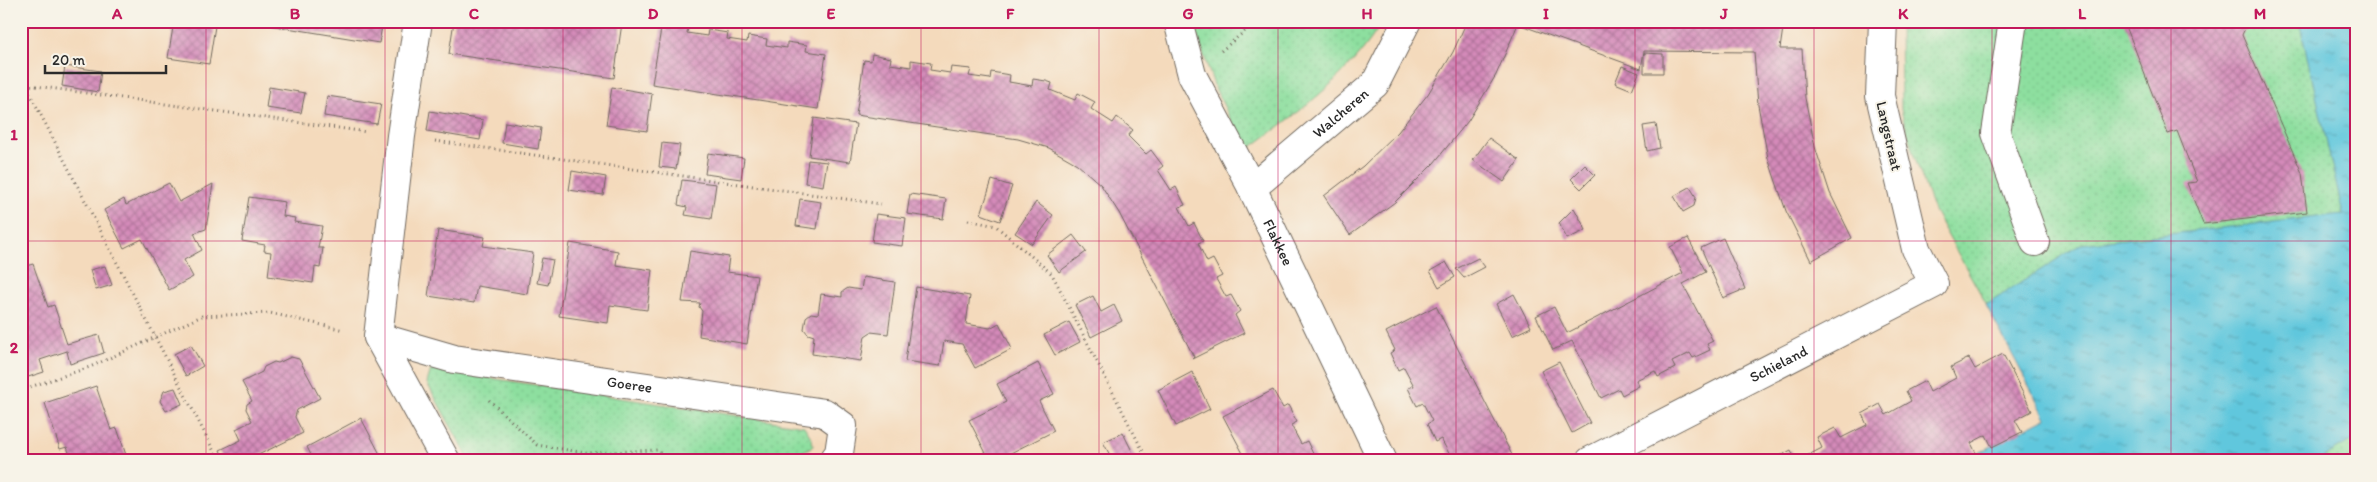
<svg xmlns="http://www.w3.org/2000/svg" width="2377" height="482" viewBox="0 0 2377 482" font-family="Itim,sans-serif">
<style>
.grass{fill:url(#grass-dots);stroke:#5c8565}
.water{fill:url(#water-ripples);stroke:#467984}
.building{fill:url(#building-cross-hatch)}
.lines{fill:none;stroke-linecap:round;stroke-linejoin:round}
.minor-casing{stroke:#71685e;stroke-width:30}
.path{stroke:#71685e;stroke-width:3;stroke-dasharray:1 4;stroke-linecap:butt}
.minor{stroke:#fff;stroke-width:28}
.grid{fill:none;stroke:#c2185b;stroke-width:1;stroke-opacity:0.55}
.labels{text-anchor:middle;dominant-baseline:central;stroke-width:4;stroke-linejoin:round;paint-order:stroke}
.street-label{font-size:15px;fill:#2b2b2b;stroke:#f7f3e8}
.neatline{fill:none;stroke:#c2185b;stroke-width:2}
.grid-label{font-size:16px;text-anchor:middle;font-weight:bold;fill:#c2185b}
</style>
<defs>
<pattern id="grass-dots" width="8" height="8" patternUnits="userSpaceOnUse" patternTransform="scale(1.25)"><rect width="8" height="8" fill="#8ddf9f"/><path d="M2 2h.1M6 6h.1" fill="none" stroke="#7ac089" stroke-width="1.8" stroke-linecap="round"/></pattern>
<pattern id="water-ripples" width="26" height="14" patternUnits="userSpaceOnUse" patternTransform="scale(1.25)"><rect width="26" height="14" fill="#60c7dd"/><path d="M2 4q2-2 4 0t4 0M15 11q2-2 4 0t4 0" fill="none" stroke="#4fa2b3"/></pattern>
<pattern id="building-cross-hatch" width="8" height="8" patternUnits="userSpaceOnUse" patternTransform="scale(1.25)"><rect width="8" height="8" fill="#d48ab9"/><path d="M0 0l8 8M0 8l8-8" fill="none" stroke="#ac7197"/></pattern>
</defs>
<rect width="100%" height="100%" fill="#f7f3e8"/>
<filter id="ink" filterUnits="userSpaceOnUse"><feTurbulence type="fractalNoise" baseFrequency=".02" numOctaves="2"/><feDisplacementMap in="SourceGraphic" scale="10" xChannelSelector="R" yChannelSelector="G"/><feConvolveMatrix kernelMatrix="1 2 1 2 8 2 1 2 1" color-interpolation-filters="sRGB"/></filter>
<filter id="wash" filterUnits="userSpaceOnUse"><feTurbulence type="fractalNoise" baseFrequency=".0096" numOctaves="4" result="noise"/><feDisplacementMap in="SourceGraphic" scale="20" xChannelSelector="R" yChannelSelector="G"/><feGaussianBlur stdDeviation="1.12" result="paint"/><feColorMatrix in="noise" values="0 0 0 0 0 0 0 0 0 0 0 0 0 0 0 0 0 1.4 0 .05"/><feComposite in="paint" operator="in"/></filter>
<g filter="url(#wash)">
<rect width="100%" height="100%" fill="#f4dabc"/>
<!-- grass -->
<g class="grass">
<path d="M1192 21H1383C1349 77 1298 113 1246 151L1215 88Z"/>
<polygon points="1900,21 2356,21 2356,461 2295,461 2005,337 1934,211 1913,153 1901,110"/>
<polygon points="431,369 804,426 812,439 813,446 785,461 470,461 427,383"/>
</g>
<!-- water -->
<polygon class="water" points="2299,21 2356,21 2356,438 2316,461 1963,461 2046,418 1986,305 2081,244 2343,214"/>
<g id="blocks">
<!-- building -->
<g class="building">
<polygon points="174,21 215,26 209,64 168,58"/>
<polygon points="244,21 383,21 379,43"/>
<polygon points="454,21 609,21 622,23 614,78 449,54"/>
<polygon points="1467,21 1784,21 1780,49 1802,49 1805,98 1815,147 1830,193 1852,238 1811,261 1786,211 1768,158 1758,105 1754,52 1644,51 1641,69 1518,24 1496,75 1468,121 1434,163 1395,202 1350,235 1324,196 1363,166 1398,132 1428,94 1453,52"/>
<polygon points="2124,21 2254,21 2252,26 2247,24 2242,35 2302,173 2307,212 2203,224 2187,183 2197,182 2177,131 2168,134"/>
<polygon points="668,24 688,26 687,33 707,36 708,30 728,33 727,39 747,42 748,36 767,39 766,45 787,48 787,42 807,45 806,51 826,54 818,109 652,84 661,29 667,30"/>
<polygon points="1644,53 1663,54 1663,73 1644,73"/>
<polygon points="872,54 891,58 890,64 911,67 911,60 931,63 930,70 950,73 951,67 971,69 969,76 990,79 991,72 1010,75 1009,82 1032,86 1033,79 1046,81 1052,83 1050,90 1075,100 1078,93 1095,102 1091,109 1113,123 1117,117 1133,130 1128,136 1146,154 1151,150 1163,166 1158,170 1171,190 1176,187 1185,205 1179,207 1189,226 1194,223 1203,241 1198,243 1207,262 1213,259 1222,276 1216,279 1226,297 1231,295 1240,311 1235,315 1244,333 1192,359 1194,357 1119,213 1101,185 1077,164 1049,148 1018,139 856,115 864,60 871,61"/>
<polygon points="65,66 101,71 98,92 62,86"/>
<polygon points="1622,66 1639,73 1632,90 1615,83"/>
<polygon points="269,87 305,93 301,113 266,108"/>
<polygon points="612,87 652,94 647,131 606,125"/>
<polygon points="327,96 381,104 377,124 324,116"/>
<polygon points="430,111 483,120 480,140 427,131"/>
<polygon points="814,118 856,124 850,162 809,156"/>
<polygon points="505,122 541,128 538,149 502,143"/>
<polygon points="1656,124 1660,148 1647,151 1643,126"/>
<polygon points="1489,138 1519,160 1504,182 1473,160"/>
<polygon points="662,143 680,145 676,169 659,167"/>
<polygon points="708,153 744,158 741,179 705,174"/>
<polygon points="808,160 827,162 823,186 805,183"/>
<polygon points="1585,165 1595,175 1581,189 1571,179"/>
<polygon points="572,171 606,177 603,195 569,190"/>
<polygon points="682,180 716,184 711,219 685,215 687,207 678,205"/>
<polygon points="992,180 1012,186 1000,221 981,214"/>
<polygon points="169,183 179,202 213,184 206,229 194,233 202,250 184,260 193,277 169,290 142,239 124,248 104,210 124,199 126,205"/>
<polygon points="1690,187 1696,197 1694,206 1683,212 1674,196"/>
<polygon points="910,194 946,199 943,219 907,214"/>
<polygon points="249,197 285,202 283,216 295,218 294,222 322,226 318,248 323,248 320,268 315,267 313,283 268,276 271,252 264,251 265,245 242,241"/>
<polygon points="800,199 821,202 817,229 796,226"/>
<polygon points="1036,202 1053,215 1032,244 1015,233"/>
<polygon points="1574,208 1586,230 1567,239 1559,223"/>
<polygon points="876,214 906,218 902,246 872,242"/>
<polygon points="438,230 485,237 483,246 533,253 527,294 477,286 474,303 428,296"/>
<polygon points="1073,235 1086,252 1059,272 1047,255"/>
<polygon points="1688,238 1706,272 1683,284 1713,341 1707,344 1710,350 1693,358 1690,353 1672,362 1675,368 1658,377 1655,371 1636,380 1639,386 1622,395 1619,389 1601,398 1572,341 1553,350 1536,316 1554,307 1567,333 1641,295 1683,273 1670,247"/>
<polygon points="1723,238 1745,289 1723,298 1701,248"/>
<polygon points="570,243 618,251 616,265 652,270 647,310 610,305 608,323 559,316"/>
<polygon points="690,251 729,257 727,272 757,276 747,344 699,336 702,311 699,307 700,303 682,302"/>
<polygon points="21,252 26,266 33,264 48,307 54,305 67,344 99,335 104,353 70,364 67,351 40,360 44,372 25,378 21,367"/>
<polygon points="542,258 553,260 548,285 537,283"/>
<polygon points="1478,258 1485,267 1464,278 1456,269"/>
<polygon points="1446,262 1455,277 1439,287 1430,271"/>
<polygon points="105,266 112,285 96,290 90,270"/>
<polygon points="863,277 895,282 888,334 871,332 865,336 861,361 812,354 814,336 808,334 804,329 806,317 811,313 818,314 821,294 842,297 842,292 848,288 861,290"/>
<polygon points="916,287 970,296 966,324 990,328 999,323 1012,349 975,368 962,344 944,341 940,366 905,361"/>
<polygon points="1514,294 1531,327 1512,336 1496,304"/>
<polygon points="1093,296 1101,312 1114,305 1122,321 1091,337 1075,305"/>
<polygon points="1436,306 1512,455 1501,461 1444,461 1451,457 1441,439 1435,442 1427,424 1432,421 1423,403 1417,406 1408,388 1414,386 1404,367 1398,370 1390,353 1395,350 1386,332"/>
<polygon points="1069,322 1080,342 1055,355 1044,335"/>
<polygon points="191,345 203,366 186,376 174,354"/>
<polygon points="2003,354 2032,411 2015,420 2022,432 1992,447 1986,435 1971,443 1977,455 1965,461 1943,461 1941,458 1936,461 1797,461 1822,448 1817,437 1835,428 1841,438 1867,425 1862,414 1880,404 1886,415 1911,401 1906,391 1925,381 1930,392 1956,378 1951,367 1969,358 1975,369"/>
<polygon points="291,357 299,359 320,398 297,410 295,417 303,433 246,461 225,461 220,450 241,440 236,429 252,421 246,409 247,404 252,401 242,382 262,372 264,367 274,362 278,363"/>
<polygon points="1559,362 1590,423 1572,433 1541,371"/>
<polygon points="1038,363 1054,394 1039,401 1054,431 995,461 990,461 969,420 1006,402 997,384"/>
<polygon points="1192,372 1210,409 1176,426 1158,390"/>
<polygon points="96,386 111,430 117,428 128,461 72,461 67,447 60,449 45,403"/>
<polygon points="175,388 182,404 166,411 160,401 164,391"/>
<polygon points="1273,390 1283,408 1288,405 1297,422 1291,425 1301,444 1307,441 1315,458 1310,461 1247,461 1223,416"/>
<polygon points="361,418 381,456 372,461 314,461 307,447"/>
<polygon points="1123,433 1137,461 1113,461 1103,442"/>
<polygon points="1791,450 1796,461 1771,461"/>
</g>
</g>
</g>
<g filter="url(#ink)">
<use href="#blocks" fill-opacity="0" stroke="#71685e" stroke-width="1"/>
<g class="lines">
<defs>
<g id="minor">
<path id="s1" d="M1178 21 1192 75 1252 188 1383 461"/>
<polyline points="2013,21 1996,133 2035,242"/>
<path id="s2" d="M1252 188 1375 84 1407 21"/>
<polyline points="378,337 401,136 418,21"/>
<path id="s3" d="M446 461 378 337 454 359 825 413 843 426 839 453 833 461"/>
<path id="s4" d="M1590 461 1934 284 1916 249 1880 96 1883 21"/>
</g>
</defs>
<!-- minor casing -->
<use href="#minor" class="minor-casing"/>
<!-- path -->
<g class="path">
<polyline points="1221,51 1257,21"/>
<polyline points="21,84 367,132"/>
<polyline points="25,84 219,461"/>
<polyline points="435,141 881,204"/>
<polyline points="968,220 996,226 1052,274 1148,461"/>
<polyline points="21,390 90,367 202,316 270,313 344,330"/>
<polyline points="489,400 537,445 586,453 657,450 668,461"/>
</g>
<!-- minor -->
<use href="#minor" class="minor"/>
</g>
</g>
<!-- grid -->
<path class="grid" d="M206 21V461M385 21V461M563 21V461M742 21V461M921 21V461M1099 21V461M1278 21V461M1456 21V461M1635 21V461M1814 21V461M1992 21V461M2171 21V461M21 241H2356"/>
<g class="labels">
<!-- street labels -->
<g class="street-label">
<text stroke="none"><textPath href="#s2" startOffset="116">Walcheren</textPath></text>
<text transform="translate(1889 136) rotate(77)">Langstraat</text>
<text stroke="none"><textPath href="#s1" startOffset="244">Flakkee</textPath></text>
<text stroke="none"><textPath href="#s4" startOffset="212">Schieland</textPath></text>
<text stroke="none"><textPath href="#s3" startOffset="398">Goeree</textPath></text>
</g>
</g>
<!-- margin -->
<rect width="2377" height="482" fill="none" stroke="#f7f3e8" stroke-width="55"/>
<!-- scale -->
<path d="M45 65v8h121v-8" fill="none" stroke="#2b2b2b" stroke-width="2.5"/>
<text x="52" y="65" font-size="15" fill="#2b2b2b" stroke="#f7f3e8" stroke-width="4" paint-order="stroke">20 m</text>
<rect x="28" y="28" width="2322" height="426" class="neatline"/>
<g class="grid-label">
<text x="117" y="19">A</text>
<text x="295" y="19">B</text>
<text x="474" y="19">C</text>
<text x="653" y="19">D</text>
<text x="831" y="19">E</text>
<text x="1010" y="19">F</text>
<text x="1188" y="19">G</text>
<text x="1367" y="19">H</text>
<text x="1546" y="19">I</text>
<text x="1724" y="19">J</text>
<text x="1903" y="19">K</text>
<text x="2082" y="19">L</text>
<text x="2260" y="19">M</text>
<text x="14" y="140">1</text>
<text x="14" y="353">2</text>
</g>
</svg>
